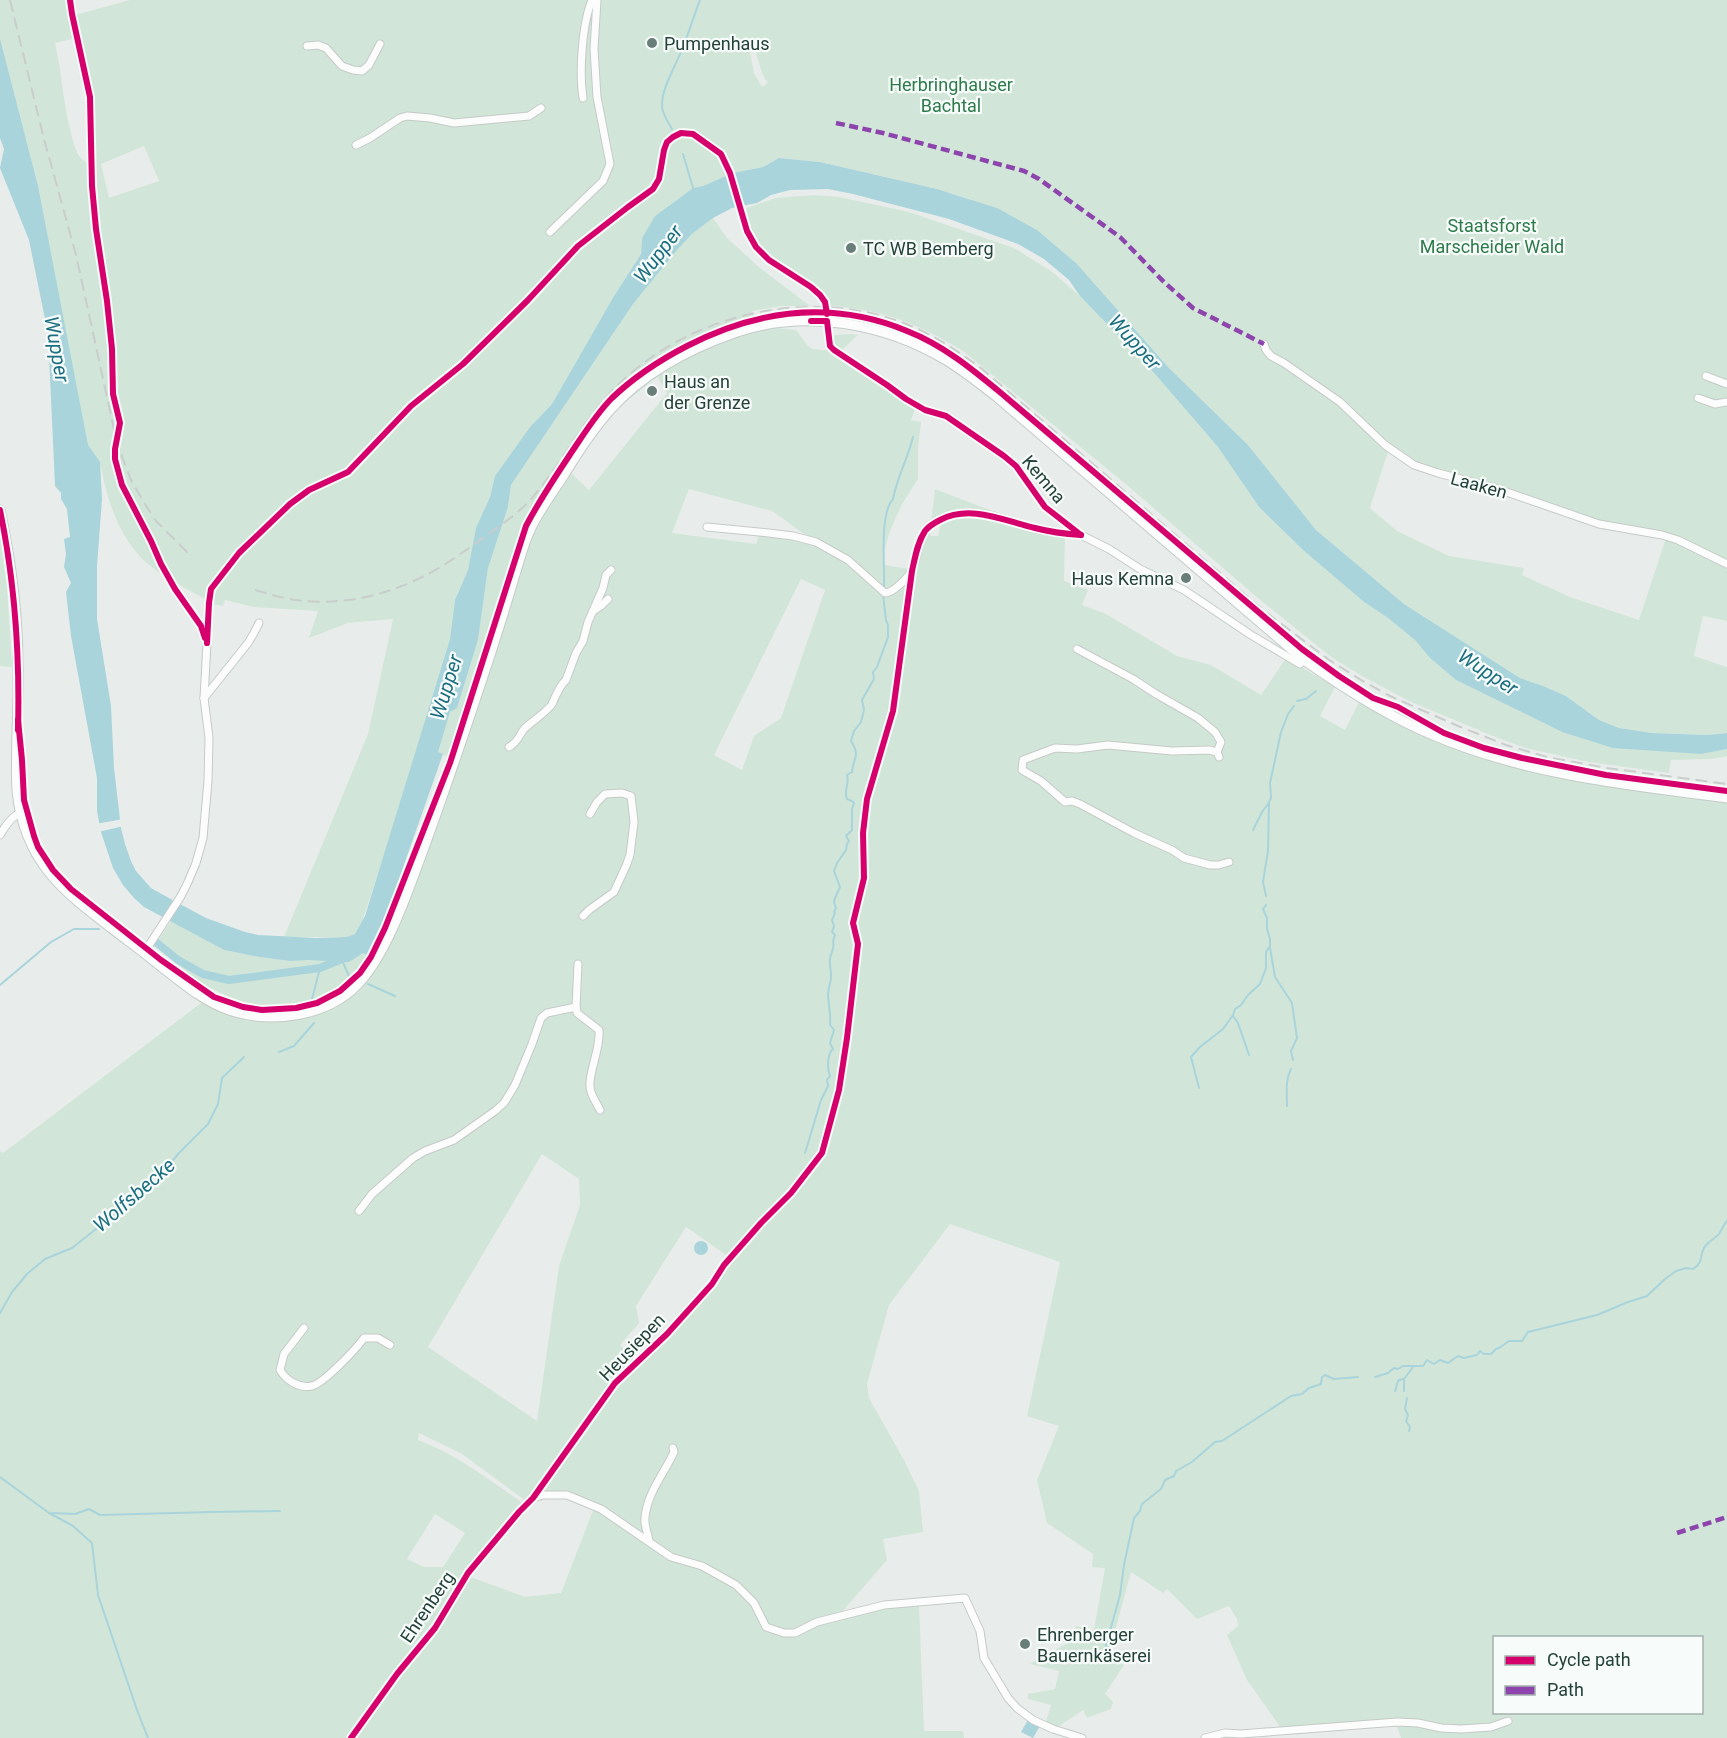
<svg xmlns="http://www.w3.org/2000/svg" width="1727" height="1738" viewBox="0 0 1727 1738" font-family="Roboto,sans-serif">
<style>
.green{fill:#d1e6d8;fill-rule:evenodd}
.water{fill:#a9d4db}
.pier{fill:#e8edeb}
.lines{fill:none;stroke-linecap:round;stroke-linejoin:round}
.stream{stroke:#a9d4db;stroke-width:2}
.canal{stroke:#a9d4db;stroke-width:8}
.street-casing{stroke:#c5cac8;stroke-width:9}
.secondary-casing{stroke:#c3cbc8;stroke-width:11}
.street{stroke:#fcfcfc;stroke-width:7}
.secondary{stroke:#fcfcfc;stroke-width:9}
.rail{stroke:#c9cdcc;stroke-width:2;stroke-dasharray:12 6;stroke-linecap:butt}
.quiet{stroke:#8e44ad;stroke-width:4.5;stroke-dasharray:9 4.5;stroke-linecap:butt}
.cycleway-casing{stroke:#f7fbf9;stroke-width:10}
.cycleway{stroke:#d6006c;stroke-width:6}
.poi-dot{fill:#697e78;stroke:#f7fbf9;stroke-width:2}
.labels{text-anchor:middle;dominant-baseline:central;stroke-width:4.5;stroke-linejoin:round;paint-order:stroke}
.poi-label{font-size:18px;fill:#24423a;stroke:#f7fbf9;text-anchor:start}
.park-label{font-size:18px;fill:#2d7a4b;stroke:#f7fbf9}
.street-label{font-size:18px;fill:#24423a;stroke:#f7fbf9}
.water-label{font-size:20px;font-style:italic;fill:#1c6f80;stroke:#f7fbf9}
</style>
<rect width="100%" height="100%" fill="#e8edeb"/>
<!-- green -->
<g class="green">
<path d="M0 0H73L75 15 130 0H1727V621L1703 616 1694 656 1727 667V733L1708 735 1652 733 1619 728 1599 720 1566 696 1543 686 1520 678 1404 604 1316 530 1248 445 1169 368 1077 264 970 199 937 189 820 162 779 158 763 167 733 173 703 186 693 188 655 216 642 238 641 254 614 296 552 404 530 427 495 476 490 497 476 529 468 570 455 600 450 639 388 843 360 928 355 934 346 937H284L368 734 393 619 348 623 309 638 318 611 254 607 225 600 223 606 213 604C194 592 171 582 153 568 121 544 108 504 101 467L80 476 0 71ZM746 36C759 48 757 69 768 83L762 87 754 73 749 46 744 40ZM76 38 89 97 90 164C86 162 82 160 79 156 75 150 73 140 71 133 63 103 62 73 55 43ZM144 146 159 181 109 198 101 164ZM1389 448 1419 467 1600 524 1666 538 1639 620 1570 597 1522 575 1524 568 1449 556 1397 531 1370 508Z"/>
<path d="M814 195 839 197 909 212 1014 248 1051 271 1080 296 1155 374 1218 447 1259 507 1303 550 1364 602 1388 618 1415 640 1430 658 1456 680 1562 732 1701 754 1727 749V756L1712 759 1671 760 1669 773 1589 762 1525 748 1488 734 1409 701 1362 676 1331 657 1259 599 1128 486 963 351C918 324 883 309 830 306L822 293 811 284 773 259 764 250 753 236 746 208 776 198Z"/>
<path d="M713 218 727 238 760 268 810 306H781L752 311 758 326 796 330 808 346 813 349 832 351 916 407 911 420 921 422 918 448V479L902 504 890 531 883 554 884 565 910 569 895 588 884 590 867 580C874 588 881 597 893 594L902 585 929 532 931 536H938L941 522 958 515 963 518H976L979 516 1065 536 1064 581 1088 590 1082 605 1106 614 1177 656 1211 665 1261 695 1286 658 1335 687 1320 716 1345 730 1359 702 1413 730 1500 763 1519 769 1605 786 1727 802V1738H1401L1395 1720 1281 1728 1247 1680 1227 1635 1238 1626 1237 1619 1229 1606 1197 1619 1167 1589 1163 1593 1131 1572 1108 1657 1124 1665 1105 1694 1113 1702 1111 1709 1087 1718 1083 1710 1058 1727 1045 1725 1051 1705 1028 1699V1694L1055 1689 1059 1671 1030 1664 1073 1640 1076 1626 1094 1630 1105 1568 1092 1567 1093 1554 1047 1523 1037 1480 1059 1426 1027 1416 1060 1262 950 1224 889 1305 867 1384 869 1398 904 1460 919 1491 923 1532 883 1539 887 1560 841 1613 919 1605 924 1731H963L964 1738H0V1151L3 1153 201 1003 233 1016 237 1001 200 983 155 945 171 921 224 950 259 957 290 961 363 953 369 956 375 944H385L455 759 437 753 450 712 457 708 478 640 488 568 508 507 511 485 633 304 677 250 692 234ZM657 377 667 393 589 490 570 472 614 411ZM689 489 772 511 814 541 760 532 756 544 672 533ZM801 579 825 590 781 718 754 736 742 770 714 755ZM542 1154 579 1179 580 1205 559 1266 537 1421 428 1347ZM686 1227 729 1257 711 1283 636 1361 620 1345 639 1323 636 1306ZM419 1433 462 1454 526 1501 563 1495 592 1503 618 1516 653 1546 652 1548 594 1508 561 1593 525 1597 468 1576 433 1639 408 1668 403 1660 432 1623 463 1575 523 1503C489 1480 456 1454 418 1440ZM435 1514 465 1533 443 1567H424L407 1559ZM1494 1638H1702V1712H1494Z"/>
<polygon points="851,334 858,335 843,349 844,353 834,346 832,342 835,335"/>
<polygon points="935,489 1005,516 978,512 931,522"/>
<polygon points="0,539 7,587 12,667 0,666"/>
</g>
<!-- water -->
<g class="water">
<polygon points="0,39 38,186 88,445 100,462 102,499 97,566 97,619 111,706 114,768 121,828 125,844 131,861 136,871 151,888 167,897 206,918 245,932 258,935 316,938 346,937 355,934 365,916 450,639 455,600 468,570 476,528 490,497 495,476 530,427 552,404 614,296 641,254 642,238 655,216 693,188 703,186 733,173 763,167 779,158 820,162 937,189 997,208 1037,230 1077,264 1169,368 1248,445 1316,530 1404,604 1520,678 1543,686 1566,696 1599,720 1619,728 1652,733 1708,735 1727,733 1727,749 1701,754 1613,748 1562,732 1456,680 1430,658 1415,640 1388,618 1364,602 1303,550 1259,507 1218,447 1155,374 1080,296 1069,280 1044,259 1018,244 949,219 853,194 828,189 790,190 771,195 757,203 732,208 713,218 692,234 677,250 633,304 511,485 508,507 488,568 478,640 457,708 450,712 438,752 443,754 381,930 369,956 363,953 349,962 308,960 290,961 259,957 224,950 144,907 134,898 123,885 113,868 101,832 97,811 97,778 71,636 66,592 71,583 64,567 66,554 64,539 70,537 67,509 61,499 61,493 55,486 48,334 29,240 0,168 4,149 0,138"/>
<circle cx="701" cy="1248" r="7"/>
<polygon points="1028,1720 1040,1726 1033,1738 1021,1732"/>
</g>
<!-- pier -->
<g class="pier">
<polygon points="733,172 744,209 737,210 727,174"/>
<polygon points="123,819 124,826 98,832 96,824"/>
</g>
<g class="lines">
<!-- stream -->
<g class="stream">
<path d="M672 129C668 122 663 115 662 107 661 90 674 69 680 54 688 36 693 18 700 0"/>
<polyline points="683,154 693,188"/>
<path d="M884 587C885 566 879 514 893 499 897 477 908 458 913 437"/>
<polyline points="1297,701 1306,699 1316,691"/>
<polyline points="1253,830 1262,812 1268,804"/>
<polyline points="1266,896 1263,882 1268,851 1269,802 1271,798 1270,783 1281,732 1288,714 1294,706"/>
<polyline points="1270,948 1275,977 1292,1003 1297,1038 1291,1051 1293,1060"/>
<polyline points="342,960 349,976"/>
<polyline points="368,984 395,996"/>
<polyline points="0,985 51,942 74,929 99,929"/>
<polyline points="312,999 320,968"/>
<polyline points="1233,1016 1238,1023 1249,1055"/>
<polyline points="279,1052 294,1046 314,1023"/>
<polyline points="1199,1088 1191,1057 1200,1047 1223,1029 1233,1015 1235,1009 1241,1005 1248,995 1260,984 1266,968 1266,952 1270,946 1270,939 1267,929 1267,918 1263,909 1266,905"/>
<path d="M1287 1106C1287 1093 1285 1080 1291 1069"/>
<path d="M805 1153 821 1100 828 1086 827 1080 830 1076C827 1069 827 1054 833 1049L830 1043 834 1030 830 1025C831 1015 829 1006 828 996 828 991 829 988 830 983 833 975 829 967 830 959 831 952 835 949 833 941L835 935 832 932 834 926 832 920 835 913 834 912 836 908 834 903 835 898 840 887 834 871 837 863 846 850 847 844 849 841 846 836 852 830V809L854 803 852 801 847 799C843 790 850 784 847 775L852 772C853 758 861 756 851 741L854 731 861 722 864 710 862 700 874 679 873 672 877 667 888 637V625L886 620 883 595"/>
<polyline points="0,1313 12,1292 27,1274 45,1259 72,1248 154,1183 179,1153 208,1124 218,1104 222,1078 244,1057"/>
<path d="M1375 1377 1388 1373 1394 1368 1398 1369 1403 1366H1423L1427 1360 1434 1364 1440 1360 1448 1363 1458 1356 1464 1358 1477 1355 1480 1351 1484 1354H1491L1496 1349 1499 1348 1509 1341H1522L1528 1332 1597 1315 1628 1302 1647 1296 1665 1279 1676 1271 1686 1268 1693 1269C1704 1262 1699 1257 1704 1248 1708 1241 1715 1239 1719 1234 1722 1230 1723 1225 1727 1221"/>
<path d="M1395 1391C1398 1385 1395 1379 1404 1379"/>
<polyline points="1404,1391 1404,1379 1413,1367"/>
<polyline points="1407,1398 1405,1409 1408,1415 1406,1421 1410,1427 1409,1431"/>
<polyline points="0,1477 49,1513 73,1526 92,1543 98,1595 137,1710 148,1738"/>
<polyline points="52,1513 75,1514 89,1509 100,1515 211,1512 280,1511"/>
<polyline points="1101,1663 1120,1595 1124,1565 1134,1518 1140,1511 1142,1504 1161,1489 1165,1480 1174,1476 1176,1471 1192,1462 1215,1442 1222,1441 1291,1396 1302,1394 1309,1388 1321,1384 1322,1377 1325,1375 1334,1379 1358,1377"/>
</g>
<!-- canal -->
<polyline class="canal" points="157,943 178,960 203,974 229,980 320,968 347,957"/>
<defs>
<g id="street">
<polyline points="70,0 72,14 90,97 92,186"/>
<polyline points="307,46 318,45 326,48 342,66 353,70 362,71 369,65 380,44"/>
<path d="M583 98C579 72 582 24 592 0"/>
<polyline points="356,145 370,138 400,118 407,116 430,118 454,123 529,116 541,108"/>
<polyline points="550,232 603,181 610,164 597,97 594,49 597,0"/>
<polyline points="827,321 830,346 834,350 887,385 906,399 925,410 946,416 1004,456 1016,466 1045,507 1081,535 1109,549 1140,569 1184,590 1251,635 1300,664 1304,660"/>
<polyline points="1264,344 1266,350 1271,356 1284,363 1340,402 1385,445 1414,465 1438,473 1495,488 1599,524 1662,535 1678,540 1727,564"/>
<polyline points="1706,376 1727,384"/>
<polyline points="1698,398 1715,404 1727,402"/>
<path d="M707 527 769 533 793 536 816 542 848 560 885 593C893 593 909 577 912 570 918 557 917 542 926 530 932 522 944 517 954 515 981 507 1010 522 1035 529 1051 532 1066 534 1081 535"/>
<polyline points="593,611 602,605 608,599"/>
<polyline points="1077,649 1133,679 1156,694 1198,718 1215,732 1221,742 1217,752"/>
<polyline points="204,698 248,643 254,633 259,623"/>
<path d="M509 747C517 743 519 736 524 729 530 723 549 710 552 704 555 697 560 685 566 680L576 653 583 641 588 622 603 588 606 575 611 570"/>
<polyline points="1219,757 1217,752 1209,750 1172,751 1108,745 1077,749 1055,748 1023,760 1022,770 1041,781 1065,802 1072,801 1080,804 1134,833 1172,850 1184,858 1210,865 1219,865 1229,862"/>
<path d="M0 835C5 826 11 817 20 813"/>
<polyline points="583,916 589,910 614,892 626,866 630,855 634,822 631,796 622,793 605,794 597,802 590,814"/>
<polyline points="144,953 181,896 188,882 196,863 203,838 208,781 209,738 204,698 207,643 201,626 175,589 161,564 151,541"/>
<path d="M578 964 576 1007 577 1013 599 1030C601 1050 586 1076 591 1092 593 1098 597 1104 600 1110"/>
<polyline points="359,1211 372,1194 413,1158 425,1151 454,1140 495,1111 504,1103 515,1085 532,1044 541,1018 547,1013 576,1007"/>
<path d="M304 1328 284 1354 280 1370C286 1380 299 1389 312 1386 324 1383 356 1349 364 1338H378L390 1345"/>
<polyline points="533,1498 615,1383 667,1334 712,1284 724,1265 761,1223"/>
<path d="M649 1541C648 1534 644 1525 645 1518 647 1493 664 1474 674 1452L673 1448"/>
<polyline points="351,1738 397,1674 435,1628 468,1573 527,1503 533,1498 543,1495 567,1495 601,1509 671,1557 702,1566 736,1585 754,1603 766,1627 784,1633 795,1633 817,1622 884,1605 965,1598 980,1631 984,1658 1008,1698 1017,1708 1033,1720 1053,1729 1082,1738"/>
<polyline points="1205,1738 1225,1733 1241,1734 1397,1722 1418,1723 1441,1728 1461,1729 1491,1727 1508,1721"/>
</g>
<path id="secondary" d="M0 510C11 561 18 613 18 666 19 707 15 749 17 791 25 868 70 896 127 940 150 957 172 976 196 993 207 1000 217 1006 229 1010 270 1024 326 1017 357 985 384 958 405 900 418 864 445 792 469 719 493 646 500 624 507 602 513 581 519 563 523 544 531 528 540 509 553 492 564 475 578 452 593 429 611 409 644 372 691 348 737 332 806 309 884 323 946 360 964 371 980 384 997 397L1304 660C1345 689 1387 716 1433 735 1527 775 1627 785 1727 798"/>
</defs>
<!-- street casing -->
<use href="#street" class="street-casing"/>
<!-- secondary casing -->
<use href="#secondary" class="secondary-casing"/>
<!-- street -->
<use href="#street" class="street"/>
<!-- secondary -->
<use href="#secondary" class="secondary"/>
<!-- rail -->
<g class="rail">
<polyline points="10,0 44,139 76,255 117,443 130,478 143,501 156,521 189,554"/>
<path d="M255 590C266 593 278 597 290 599 334 607 383 597 422 577 441 568 459 555 476 543 495 529 516 516 532 498 563 462 583 419 617 386 691 312 814 285 911 326 937 337 959 352 981 368L1263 610 1328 659 1361 680 1390 696 1458 726 1506 745 1547 757 1607 768 1727 784"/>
</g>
<!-- quiet -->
<g class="quiet">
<polyline points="836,123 883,133 1024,171 1039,179 1120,237 1164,282 1193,308 1264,344"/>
<polyline points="1677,1533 1727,1517"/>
</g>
<defs>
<g id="cycleway">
<polyline points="70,0 72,14 90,97 92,186 96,229 107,301 112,349 113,394 120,423 115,449 115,459 122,485 151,541 161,564 175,589 201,626 205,638"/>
<polyline points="811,321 827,321 830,346 834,350 887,385 906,399 925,410 946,416 1004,456 1016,466 1045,507 1081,535"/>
<path d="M0 510C15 583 20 656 18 730"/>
<polyline points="207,643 209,603 211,589 239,553 290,504 309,490 348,472 411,406 463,364 528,300 578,246 628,207 653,189 659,179 664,150 667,142 673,137 681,133 693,134 721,154 730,173 747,231 756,247 769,260 811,287 820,295 825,302 827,314"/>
<path d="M18 720 22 760 24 800 34 836 38 847 53 870 71 889 161 960 214 997 243 1007 262 1010 296 1008 317 1003 340 991 360 973 371 957 385 928 450 763 526 526C539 501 555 477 571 453 584 434 596 414 612 398 634 377 660 360 687 346 757 310 832 300 907 331 943 345 972 369 1001 393L1302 649 1339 676 1373 698 1398 707 1444 733 1484 748 1522 758 1606 775 1727 791"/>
<path d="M351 1738 397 1674 435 1628 468 1573 519 1512 533 1498 615 1383 667 1334 712 1284 724 1265 761 1223 791 1193 822 1153 839 1090 847 1038 858 944 853 923 864 878 863 833 867 799 893 711 912 571C915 558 917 543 925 531 929 526 934 523 940 520 971 504 1004 521 1035 528 1050 532 1066 534 1081 535"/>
</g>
</defs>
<!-- cycleway casing -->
<use href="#cycleway" class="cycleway-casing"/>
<!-- cycleway -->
<use href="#cycleway" class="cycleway"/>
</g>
<!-- markers -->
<g class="poi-dot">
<circle cx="652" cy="43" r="6"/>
<circle cx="851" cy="248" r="6"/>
<circle cx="652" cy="391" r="6"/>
<circle cx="1186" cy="578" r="6"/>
<circle cx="1025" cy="1644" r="6"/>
</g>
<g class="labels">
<!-- poi labels -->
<g class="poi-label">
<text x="664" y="43">Pumpenhaus</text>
<text x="863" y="248">TC WB Bemberg</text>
<text x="664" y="381">Haus an<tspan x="664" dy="21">der Grenze</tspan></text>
<text x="1174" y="578" text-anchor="end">Haus Kemna</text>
<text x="1037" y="1634">Ehrenberger<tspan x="1037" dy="21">Bauernkäserei</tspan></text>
</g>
<!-- park labels -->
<g class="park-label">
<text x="951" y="84">Herbringhauser<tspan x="951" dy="21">Bachtal</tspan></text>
<text x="1492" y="225">Staatsforst<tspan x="1492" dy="21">Marscheider Wald</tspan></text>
</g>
<!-- street labels -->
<g class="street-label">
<text transform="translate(1044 479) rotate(50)">Kemna</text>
<text transform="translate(1479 485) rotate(15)">Laaken</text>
<text transform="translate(632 1347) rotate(-46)">Heusiepen</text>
<text transform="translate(427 1607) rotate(-56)">Ehrenberg</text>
</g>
<!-- water labels -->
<g class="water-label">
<text transform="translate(658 254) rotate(-53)">Wupper</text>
<text transform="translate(1135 342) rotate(48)">Wupper</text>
<text transform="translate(57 349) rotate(80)">Wupper</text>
<text transform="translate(1488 672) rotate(33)">Wupper</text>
<text transform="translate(446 687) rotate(-73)">Wupper</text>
<text transform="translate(134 1195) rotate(-41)">Wolfsbecke</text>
</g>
</g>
<!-- legend -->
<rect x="1493" y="1636" width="210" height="78" fill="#f7fbf9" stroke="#a3b1ad" stroke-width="1.5"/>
<rect x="1505" y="1656" width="30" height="9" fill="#d6006c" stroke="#a3b1ad" stroke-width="1.5"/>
<text x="1547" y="1666" font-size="18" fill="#24423a">Cycle path</text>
<rect x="1505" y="1686" width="30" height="9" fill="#8e44ad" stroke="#a3b1ad" stroke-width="1.5"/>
<text x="1547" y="1696" font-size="18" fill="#24423a">Path</text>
</svg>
